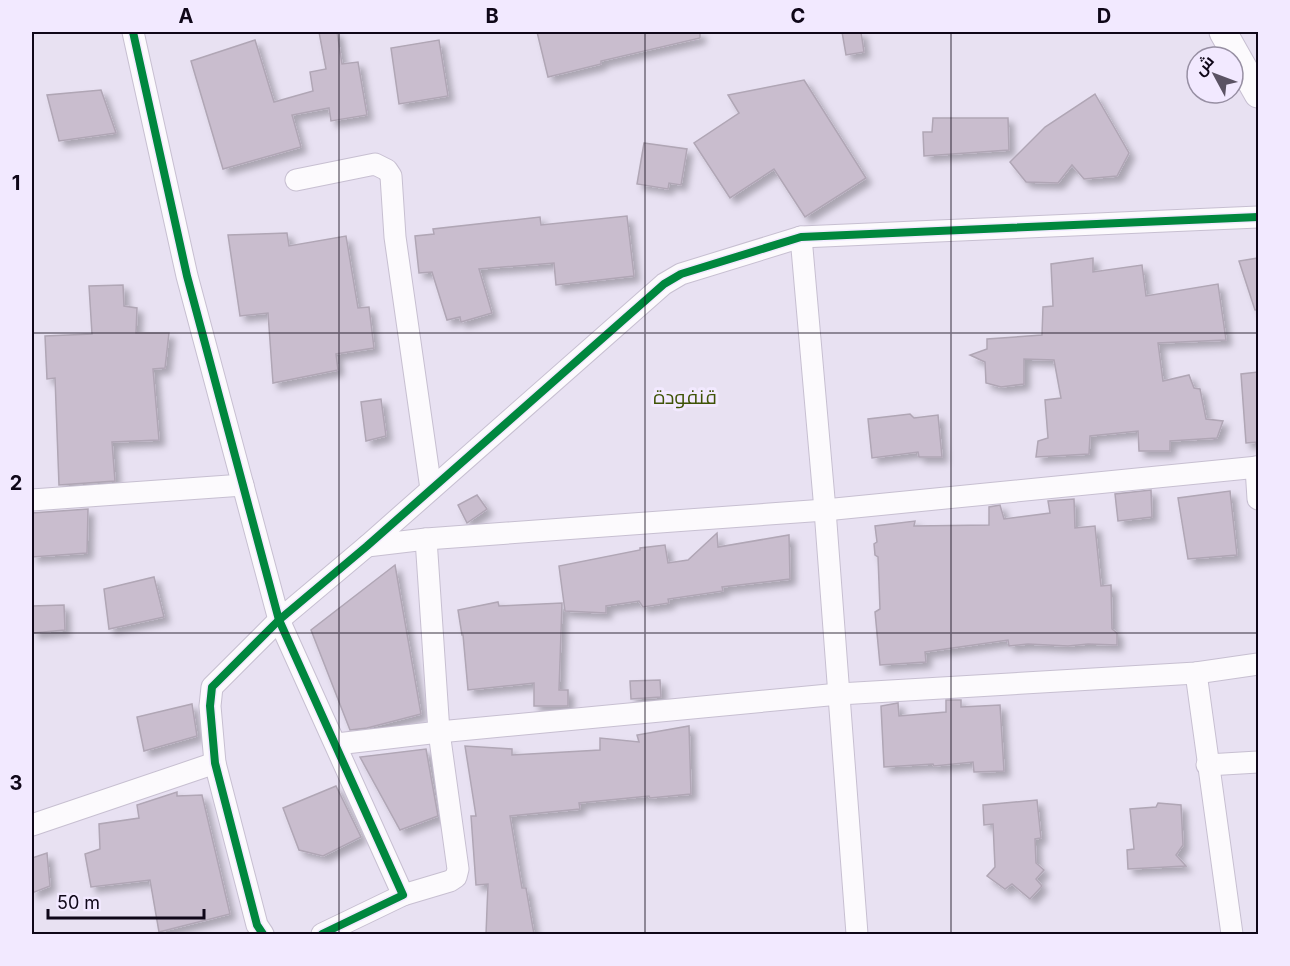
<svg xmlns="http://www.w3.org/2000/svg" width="1290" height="966" viewBox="0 0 1290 966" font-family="Inter,Cairo,sans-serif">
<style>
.building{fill:#c9bdce;stroke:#b0a6b5;stroke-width:1.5;filter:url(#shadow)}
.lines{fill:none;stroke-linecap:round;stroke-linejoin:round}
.minor-casing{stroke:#c7bfd1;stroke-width:23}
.major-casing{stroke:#c7bfd1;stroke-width:29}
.minor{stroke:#fcfafd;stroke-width:21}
.major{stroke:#fcfafd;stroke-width:27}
.cycleway-casing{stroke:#f2e9ff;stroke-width:11}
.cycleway{stroke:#00873e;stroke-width:8}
.grid{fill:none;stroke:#0f0718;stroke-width:1.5;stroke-opacity:0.55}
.labels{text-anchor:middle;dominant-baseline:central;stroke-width:6;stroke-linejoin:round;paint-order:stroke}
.quarter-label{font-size:20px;fill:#3e5306;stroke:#f2e9ff}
.neatline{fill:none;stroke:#0f0718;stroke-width:2}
.grid-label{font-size:20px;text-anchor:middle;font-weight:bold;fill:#0f0718}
</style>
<defs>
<filter id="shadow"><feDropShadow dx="5.5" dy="5.5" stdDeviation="3" flood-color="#0004"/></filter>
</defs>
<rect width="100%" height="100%" fill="#e8e1f2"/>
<!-- building -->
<g class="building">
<polygon points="319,32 337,32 342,64 358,62 367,115 331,121 329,108 292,115 301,147 223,169 191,61 255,40 274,102 313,91 310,72 326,69"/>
<polygon points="537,32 700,32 700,38 601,61 601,64 548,77"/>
<polygon points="842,32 861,32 864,52 846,55"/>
<polygon points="439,40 448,96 399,104 391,48"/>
<polygon points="804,80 866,178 805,217 774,169 730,198 694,143 739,113 728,95"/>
<polygon points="101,90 116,133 59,141 47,95"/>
<polygon points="1095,94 1129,153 1117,176 1084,179 1072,165 1058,183 1026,182 1010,162 1045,127"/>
<polygon points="933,118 1008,118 1009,150 924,156 923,132 932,132"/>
<polygon points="644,143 687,149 681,185 669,183 668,189 637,184"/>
<polygon points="627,216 634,276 556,285 554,263 479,269 492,313 461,322 460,317 447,320 432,272 419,273 415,236 434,234 433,229 540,217 541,225"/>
<polygon points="287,233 289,246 346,236 358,308 369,307 374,348 336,354 338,370 273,383 268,313 240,316 228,235"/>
<polygon points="1093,258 1093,272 1142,265 1146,296 1218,284 1226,340 1158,343 1163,381 1189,375 1194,388 1200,389 1206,419 1223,421 1217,438 1170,441 1170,451 1139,451 1138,431 1090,436 1089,454 1036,457 1038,441 1048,438 1045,400 1061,398 1054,360 1024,359 1024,384 1001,387 986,383 985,362 970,355 987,349 987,339 1042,335 1043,307 1053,306 1051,264"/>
<polygon points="1258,258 1258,310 1255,310 1239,261"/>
<polygon points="123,285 124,306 137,308 136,333 169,333 165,368 153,369 159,440 112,442 115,481 59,485 55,378 47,379 45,336 92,334 89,286"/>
<polygon points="1258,372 1258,442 1246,443 1241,374"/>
<polygon points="381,399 386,436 366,441 361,402"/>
<polygon points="910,414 914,418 938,415 942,457 919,457 918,452 872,458 868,419"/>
<polygon points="1151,490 1152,517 1118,521 1115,494"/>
<polygon points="1230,491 1237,555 1188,559 1178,498"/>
<polygon points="477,495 487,509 467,523 458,505"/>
<polygon points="1074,499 1075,528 1095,526 1101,586 1111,585 1112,629 1117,633 1117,645 1088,644 1068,646 1028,644 1009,646 1008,640 925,652 926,662 880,665 875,612 880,609 878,557 875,555 874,544 877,542 875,526 915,521 914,526 989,525 989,507 1000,505 1004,519 1050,513 1048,501"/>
<polygon points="88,509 87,553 32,557 32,513"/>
<polygon points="717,533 718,547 789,535 790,579 722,587 723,591 668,599 669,603 643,607 639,601 606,606 606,613 565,611 559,566 640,550 640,548 665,545 668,563 688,560"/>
<polygon points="395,565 421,714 367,728 350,730 311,630"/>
<polygon points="154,577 164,617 109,629 104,589"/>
<polygon points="498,602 499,606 562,603 559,690 568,690 568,706 534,706 534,683 468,690 463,635 462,635 458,610"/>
<polygon points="64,605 65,630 33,633 32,606"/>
<polygon points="660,680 661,697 631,699 630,681"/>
<polygon points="946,700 961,700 961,707 1000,705 1004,771 974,772 973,762 934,766 933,764 884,767 881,706 898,703 899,716 946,712"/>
<polygon points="192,704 197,736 144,751 137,717"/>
<polygon points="689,726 691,794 650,798 649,796 579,803 580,809 510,816 522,888 526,888 534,934 486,934 488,884 476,885 471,816 476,816 465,746 512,749 512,755 600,750 600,738 639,742 637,735"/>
<polygon points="426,749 438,816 400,830 360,757"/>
<polygon points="336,786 361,837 323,856 299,850 283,808"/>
<polygon points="177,792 177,796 202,795 230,914 159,932 150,880 91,887 85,854 100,849 99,824 139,818 137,805"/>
<polygon points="1037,800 1041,838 1035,839 1036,863 1044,870 1036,879 1042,886 1030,899 1012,884 1005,889 987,876 995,867 993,824 984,825 983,805"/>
<polygon points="1158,803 1181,805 1183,845 1176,855 1186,866 1128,869 1127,850 1134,849 1130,809 1156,807"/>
<polygon points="47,853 50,886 32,893 32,858"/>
</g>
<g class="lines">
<defs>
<g id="minor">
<polyline points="133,32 187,276 279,620 403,895 322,934"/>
<polyline points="296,180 375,164 387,170 391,176 395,237 431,489"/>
<polyline points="801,237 825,510 857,934"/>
<polyline points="1256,467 1258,499"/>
<polyline points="32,500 243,485"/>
<polyline points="367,546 426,539 825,510 1258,467"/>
<polyline points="1196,673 1232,934"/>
<polyline points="337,744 439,732 839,694 1196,673 1258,664"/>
<polyline points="1207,765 1258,762"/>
<polyline points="32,825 215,763"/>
<polyline points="403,895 450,881 456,877 458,869 439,732 426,539"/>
<polyline points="263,934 257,925 215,763 210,706 212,687 279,620 367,546 664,284 681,274 801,237 1258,217"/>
</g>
<polyline id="major" points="1223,32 1258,94"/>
</defs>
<!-- minor casing -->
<use href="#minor" class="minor-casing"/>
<!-- major casing -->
<use href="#major" class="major-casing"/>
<!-- minor -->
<use href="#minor" class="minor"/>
<!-- major -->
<use href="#major" class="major"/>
<defs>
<g id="cycleway">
<polyline points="133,32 187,276 279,620 403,895 322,934"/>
<polyline points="263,934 257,925 215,763 210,706 212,687 279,620 367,546 664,284 681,274 801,237 1258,217"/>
</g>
</defs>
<!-- cycleway casing -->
<use href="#cycleway" class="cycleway-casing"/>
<!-- cycleway -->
<use href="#cycleway" class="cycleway"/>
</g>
<!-- grid -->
<path class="grid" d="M339 32V934M645 32V934M951 32V934M32 333H1258M32 633H1258"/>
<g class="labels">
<!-- quarter labels -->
<g class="quarter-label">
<text x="685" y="397">قنفودة</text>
</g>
</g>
<!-- border -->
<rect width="1290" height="966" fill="none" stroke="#f2e9ff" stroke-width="66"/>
<!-- north arrow -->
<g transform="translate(1215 75) rotate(311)"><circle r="28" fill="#f2e9ff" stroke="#978fa3" stroke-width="1.5"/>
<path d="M0-4.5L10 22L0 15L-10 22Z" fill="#5b5364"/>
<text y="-9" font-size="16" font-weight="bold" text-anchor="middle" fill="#0f0718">ش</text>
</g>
<!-- scale -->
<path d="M48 909v9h156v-9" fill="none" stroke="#0f0718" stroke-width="3"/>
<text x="57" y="909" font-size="18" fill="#0f0718" stroke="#f2e9ff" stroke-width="4.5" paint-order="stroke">50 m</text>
<rect x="33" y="33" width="1224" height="900" class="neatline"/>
<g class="grid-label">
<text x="186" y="23">A</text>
<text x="492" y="23">B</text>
<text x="798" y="23">C</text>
<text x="1104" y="23">D</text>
<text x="16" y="190">1</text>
<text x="16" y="490">2</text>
<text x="16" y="790">3</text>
</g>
</svg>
